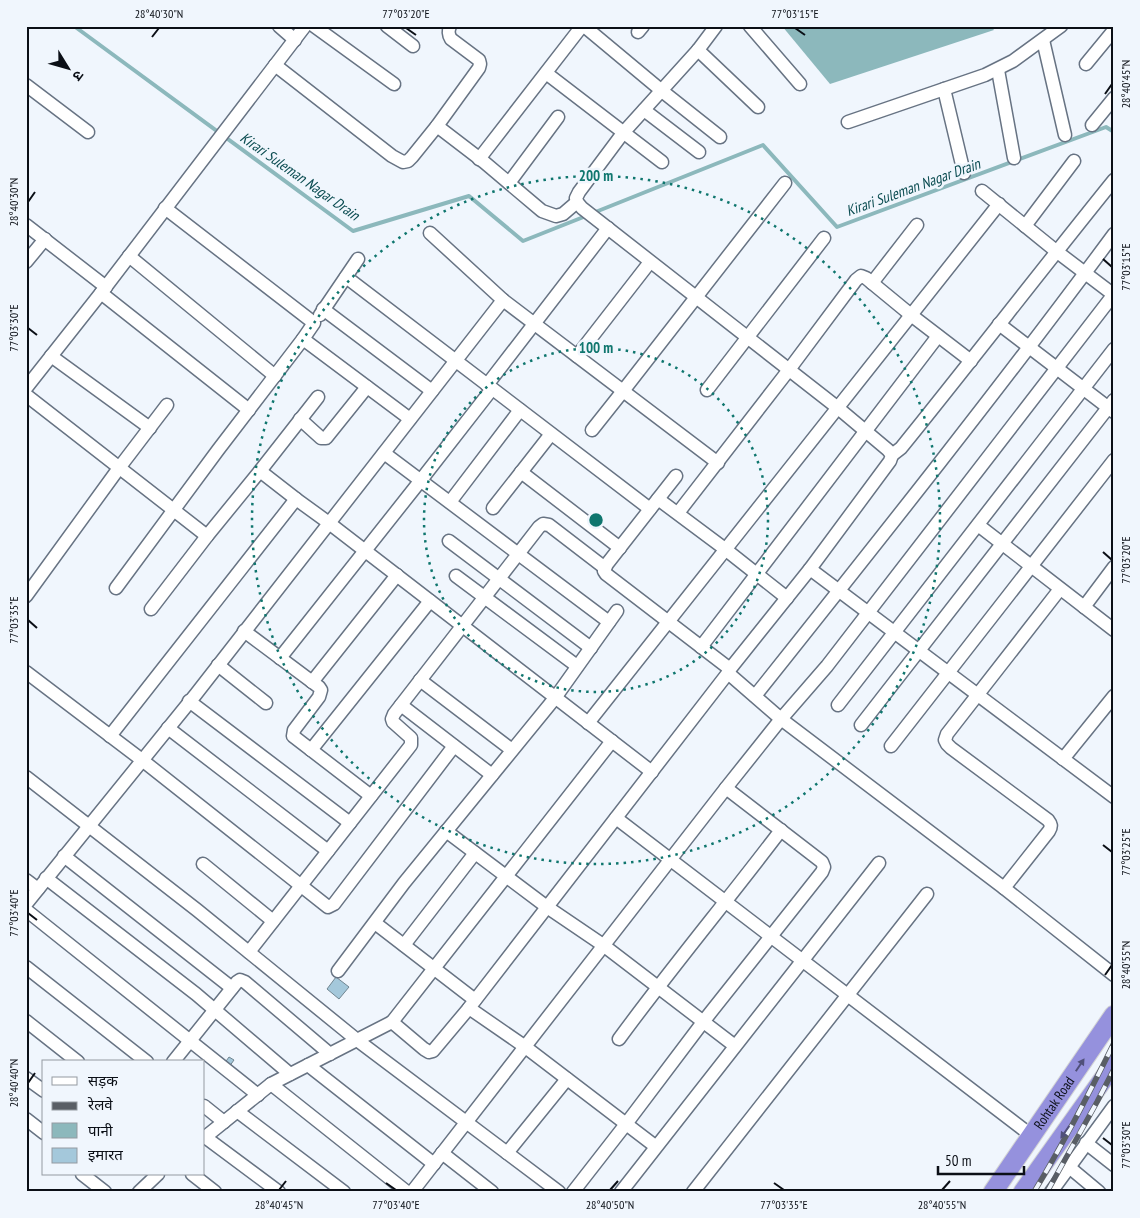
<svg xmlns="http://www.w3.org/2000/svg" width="1140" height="1218" viewBox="0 0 1140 1218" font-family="'PT Sans Narrow','Noto Sans Devanagari',sans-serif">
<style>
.water{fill:#8cb8bc}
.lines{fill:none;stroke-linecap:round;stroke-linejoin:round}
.stream{stroke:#8cb8bc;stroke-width:4}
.building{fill:#a4c8db;stroke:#708590}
.minor-casing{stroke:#677383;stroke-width:15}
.highway-casing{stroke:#d3d4d5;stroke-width:21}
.minor{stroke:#fff;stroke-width:12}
.highway{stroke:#9591dd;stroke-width:19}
.rail-casing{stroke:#595e65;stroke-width:5.5}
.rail{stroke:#f0f6fd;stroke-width:4;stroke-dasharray:11;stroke-linecap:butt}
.oneway{fill:#50507a}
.ticks{fill:none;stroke:#0b0f16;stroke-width:2}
.ring{fill:none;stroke:#0f766e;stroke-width:2.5;stroke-dasharray:2.5 5}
.labels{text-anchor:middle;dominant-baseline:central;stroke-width:5;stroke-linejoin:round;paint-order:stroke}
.street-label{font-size:14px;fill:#0b0f16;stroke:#f0f6fd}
.water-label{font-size:15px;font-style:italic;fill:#0c4d52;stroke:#f0f6fd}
.centre{fill:#0f766e;stroke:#f0f6fd;stroke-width:2.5}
.ring-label{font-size:15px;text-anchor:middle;font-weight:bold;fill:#0f766e;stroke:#f0f6fd;stroke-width:5;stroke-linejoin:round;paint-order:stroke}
.neatline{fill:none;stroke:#0b0f16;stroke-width:2}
.ticks-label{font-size:12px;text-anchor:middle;fill:#0b0f16}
</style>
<rect width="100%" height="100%" fill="#f0f6fd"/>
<!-- water -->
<polygon class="water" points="782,26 991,26 994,30 830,84"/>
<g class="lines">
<!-- stream -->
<g class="stream">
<polyline points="74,26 353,231 469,196 523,241 586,216"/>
<polyline points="593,213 763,145 837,227 1106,127 1114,132"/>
</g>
</g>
<!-- building -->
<g class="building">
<polygon points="336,977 349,987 339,999 327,989"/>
<polygon points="229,1057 234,1060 229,1067 224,1064"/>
</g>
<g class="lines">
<defs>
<g id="minor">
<polyline points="279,26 295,40"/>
<polyline points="314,26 394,84"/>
<polyline points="387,26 413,46"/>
<polyline points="584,26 662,91 720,137"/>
<polyline points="716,26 698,50 623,133 579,192 576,198 577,202 582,208 838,408 888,450 892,455 890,461 810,569 730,669 728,673 781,719 1004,888 1114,975"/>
<polyline points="750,26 800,84"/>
<polyline points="638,32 643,26"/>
<polyline points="1043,40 1065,135"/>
<polyline points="698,50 758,107"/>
<polyline points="1086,64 1114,30"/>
<path d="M275 65 392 156 403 162 408 161 412 157 437 126 479 68 480 64 479 60 451 39C448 34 448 31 450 26"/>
<polyline points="998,70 1014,158"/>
<polyline points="546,73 662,162"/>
<polyline points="26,85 88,132"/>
<polyline points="944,89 964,173"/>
<polyline points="644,110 699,152"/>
<polyline points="848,122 985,75 1013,61 1061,26"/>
<polyline points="1092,125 1114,98"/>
<polyline points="437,126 484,162 542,211 556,216 563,214 577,202"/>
<polyline points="479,159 582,26"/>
<polyline points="509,183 558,117"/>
<polyline points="982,191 1056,251 1114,295"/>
<polyline points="165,208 314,323 303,339 410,419"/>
<polyline points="26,225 106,287"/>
<polyline points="1025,226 1074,161"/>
<polyline points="430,233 503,300 718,463"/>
<polyline points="129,256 275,376"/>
<polyline points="26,262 45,239"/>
<polyline points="346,277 650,509"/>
<polyline points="872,283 917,225"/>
<polyline points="101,293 249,410"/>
<polyline points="323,309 432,391"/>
<polyline points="320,315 358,259"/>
<polyline points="999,324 1114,412"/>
<polyline points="51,356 150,428"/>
<polyline points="577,356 650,262"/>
<polyline points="487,385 608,228"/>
<polyline points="26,388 101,293 305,26"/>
<polyline points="707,390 824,238"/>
<polyline points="26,395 207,536"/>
<polyline points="300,419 321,438 326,438 367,387"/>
<polyline points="592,430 623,391 785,183"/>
<polyline points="384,453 609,622"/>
<path d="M892 455 901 448C973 359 1042 269 1114 180"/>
<polyline points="260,471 318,397"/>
<polyline points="521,472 620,548"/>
<polyline points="676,476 607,564 604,571 606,574 730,669"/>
<polyline points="658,499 725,549 787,598"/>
<polyline points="450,502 520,410"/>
<polyline points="493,508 551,434"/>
<polyline points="678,513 788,371 856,280 861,276 866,278 911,315 971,361"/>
<polyline points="978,525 1114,630"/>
<polyline points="449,541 591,648"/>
<polyline points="810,569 1114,797"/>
<polyline points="456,576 577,666"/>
<polyline points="116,588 218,450 303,339"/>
<polyline points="26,596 119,468 167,405"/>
<polyline points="1084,607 1114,567"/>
<polyline points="151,609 207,536 260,471 296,499 329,523 652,772"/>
<polyline points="244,631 319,687 321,690 319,697 294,730 293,736 371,796"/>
<polyline points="701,647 938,336"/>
<polyline points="280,658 421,480 492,389"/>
<polyline points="218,665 266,703"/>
<polyline points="26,672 142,760 328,907 334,904 454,746"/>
<polyline points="420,680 512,750"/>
<polyline points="312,682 397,575"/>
<path d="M755 696C876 544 998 391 1114 234"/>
<polyline points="189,701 350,823"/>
<polyline points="401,705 492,775"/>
<polyline points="838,705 1114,349"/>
<polyline points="588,723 999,204"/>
<polyline points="861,725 1114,400"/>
<polyline points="168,728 328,851"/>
<polyline points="110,736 296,499"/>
<polyline points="891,746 1114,460"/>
<polyline points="311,750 430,601"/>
<polyline points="1063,759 1114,696"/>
<polyline points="26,777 197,910 357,1040 559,1192"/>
<polyline points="616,818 1032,1136"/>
<polyline points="446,831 547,907 603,945 735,1046"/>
<polyline points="64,856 232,988"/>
<polyline points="203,864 273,921"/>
<polyline points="46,878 196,994 290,1074"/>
<polyline points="26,880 38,889"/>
<path d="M1004 888 1049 831C1052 826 1051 824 1048 820L951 748 947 744 945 740 947 734 1060 589"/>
<polyline points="26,904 196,694 503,300"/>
<polyline points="26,910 258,1095"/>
<polyline points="375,923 475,1000"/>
<polyline points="404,945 475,853"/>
<polyline points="249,952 411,745 411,738 393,722 392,719 394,714 539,527 543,524 549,525 605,568"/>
<polyline points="26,967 147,1062"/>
<polyline points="338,971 404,883 555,698 617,611"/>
<polyline points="469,1008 524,1046 655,1146"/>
<polyline points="26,1021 78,1062"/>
<polyline points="392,1022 612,741"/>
<path d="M619 1039C671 968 728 900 781 830"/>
<polyline points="173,1062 237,982 240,980 245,982 330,1054"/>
<polyline points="308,1065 434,1164"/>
<polyline points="26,1078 44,1091"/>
<polyline points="271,1084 407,1192"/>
<polyline points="204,1106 224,1122"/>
<polyline points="237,1111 344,1192"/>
<polyline points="26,1119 44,1133"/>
<polyline points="205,1137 279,1192"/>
<polyline points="204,1138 271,1084 392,1022 424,1049 429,1052 433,1051 469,1008 728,673"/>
<polyline points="1086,1143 1114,1165"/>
<polyline points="442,1153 492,1192"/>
<polyline points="507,1153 567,1079"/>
<polyline points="1069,1167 1099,1192"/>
<polyline points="82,1174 105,1192"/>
<polyline points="192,1174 215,1192"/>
<polyline points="139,1192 158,1174"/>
<polyline points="412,1192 726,788 781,719 827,666 1114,294"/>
<polyline points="573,1192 626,1124 703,1022 822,872 824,867 822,862 726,788"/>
<polyline points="621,1192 879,863"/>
<polyline points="693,1192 927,894"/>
<polyline points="1051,1192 1114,1106"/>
</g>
<g id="highway">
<path id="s1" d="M993 1192 1114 1015"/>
<polyline points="1023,1192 1114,1064"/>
</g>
</defs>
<!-- minor casing -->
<use href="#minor" class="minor-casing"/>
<!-- highway casing -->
<use href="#highway" class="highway-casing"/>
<!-- minor -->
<use href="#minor" class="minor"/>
<!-- highway -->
<use href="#highway" class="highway"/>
<defs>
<g id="rail">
<path d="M1034 1192C1063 1144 1089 1094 1114 1043"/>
<polyline points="1047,1192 1097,1102 1114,1069"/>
</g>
</defs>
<!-- rail casing -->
<use href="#rail" class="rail-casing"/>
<!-- rail -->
<use href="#rail" class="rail"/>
</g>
<!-- one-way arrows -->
<defs><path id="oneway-solid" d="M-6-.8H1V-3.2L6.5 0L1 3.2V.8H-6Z" transform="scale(1.25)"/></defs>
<g class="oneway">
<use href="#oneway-solid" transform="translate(1080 1065) rotate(-56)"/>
<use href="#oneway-solid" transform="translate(1065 1132) rotate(125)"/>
</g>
<!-- ticks -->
<path class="ticks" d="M406 28 416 35M795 28 805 35M152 37 159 28M1105 94 1112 84M28 202 35 192M1103 259 1112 267M28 328 37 335M1103 552 1112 560M28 620 37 628M1103 845 1112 852M28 913 37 920M1105 975 1112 965M28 1083 35 1073M1103 1138 1112 1145M386 1183 396 1190M774 1183 784 1190M279 1190 286 1181M610 1190 618 1181M942 1190 950 1181"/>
<!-- distance rings -->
<g class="ring">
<circle cx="596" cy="520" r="172"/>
<circle cx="596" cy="520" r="344"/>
</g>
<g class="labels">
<!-- street labels -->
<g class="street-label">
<text stroke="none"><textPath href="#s1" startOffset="108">Rohtak Road</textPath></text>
</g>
<!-- water labels -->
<g class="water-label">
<text transform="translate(300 176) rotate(35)">Kirari Suleman Nagar Drain</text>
<text transform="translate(913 187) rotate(-20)">Kirari Suleman Nagar Drain</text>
</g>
</g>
<circle cx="596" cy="520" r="8" class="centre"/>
<g class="ring-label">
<text x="596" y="181">200 m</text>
<text x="596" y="353">100 m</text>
</g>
<!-- border -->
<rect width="1140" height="1218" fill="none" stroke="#f0f6fd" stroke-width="55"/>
<!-- legend -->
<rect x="42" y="1060" width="162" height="115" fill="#f0f6fd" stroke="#949aa1"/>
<rect x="52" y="1077" width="25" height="8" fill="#ffffff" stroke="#949aa1"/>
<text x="88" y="1086" font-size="15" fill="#0b0f16">सड़क</text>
<rect x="52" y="1102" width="25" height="8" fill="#595e65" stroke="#949aa1"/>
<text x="88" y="1110" font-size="15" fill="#0b0f16">रेलवे</text>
<rect x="52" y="1123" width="25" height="15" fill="#8cb8bc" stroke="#949aa1"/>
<text x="88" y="1136" font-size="15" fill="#0b0f16">पानी</text>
<rect x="52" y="1148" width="25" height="15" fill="#a4c8db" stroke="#949aa1"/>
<text x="88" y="1160" font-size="15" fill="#0b0f16">इमारत</text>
<!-- north arrow -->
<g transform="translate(68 68) rotate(127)" stroke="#f0f6fd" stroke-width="4" paint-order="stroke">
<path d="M0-4L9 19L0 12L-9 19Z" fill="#0b0f16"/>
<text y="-8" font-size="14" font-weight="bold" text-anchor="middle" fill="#0b0f16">उ</text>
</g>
<!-- scale -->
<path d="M938 1166v8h86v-8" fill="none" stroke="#0b0f16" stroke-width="2.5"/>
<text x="945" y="1166" font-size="15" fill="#0b0f16" stroke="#f0f6fd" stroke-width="4" paint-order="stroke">50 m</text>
<rect x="28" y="28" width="1084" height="1162" class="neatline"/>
<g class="ticks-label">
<text x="159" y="18">28°40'30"N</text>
<text x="406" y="18">77°03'20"E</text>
<text x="795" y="18">77°03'15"E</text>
<text transform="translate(1126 84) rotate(-90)" y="4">28°40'45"N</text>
<text transform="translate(14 202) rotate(-90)" y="4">28°40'30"N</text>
<text transform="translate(1126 267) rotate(-90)" y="4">77°03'15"E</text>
<text transform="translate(14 328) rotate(-90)" y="4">77°03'30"E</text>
<text transform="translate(1126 560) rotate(-90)" y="4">77°03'20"E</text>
<text transform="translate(14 620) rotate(-90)" y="4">77°03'35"E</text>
<text transform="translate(1126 852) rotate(-90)" y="4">77°03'25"E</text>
<text transform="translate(14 913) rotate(-90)" y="4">77°03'40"E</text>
<text transform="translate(1126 965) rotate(-90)" y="4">28°40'55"N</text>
<text transform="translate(14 1083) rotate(-90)" y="4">28°40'40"N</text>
<text transform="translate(1126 1145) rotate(-90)" y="4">77°03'30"E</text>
<text x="279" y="1209">28°40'45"N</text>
<text x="396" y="1209">77°03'40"E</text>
<text x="610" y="1209">28°40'50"N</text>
<text x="784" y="1209">77°03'35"E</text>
<text x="942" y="1209">28°40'55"N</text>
</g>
</svg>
